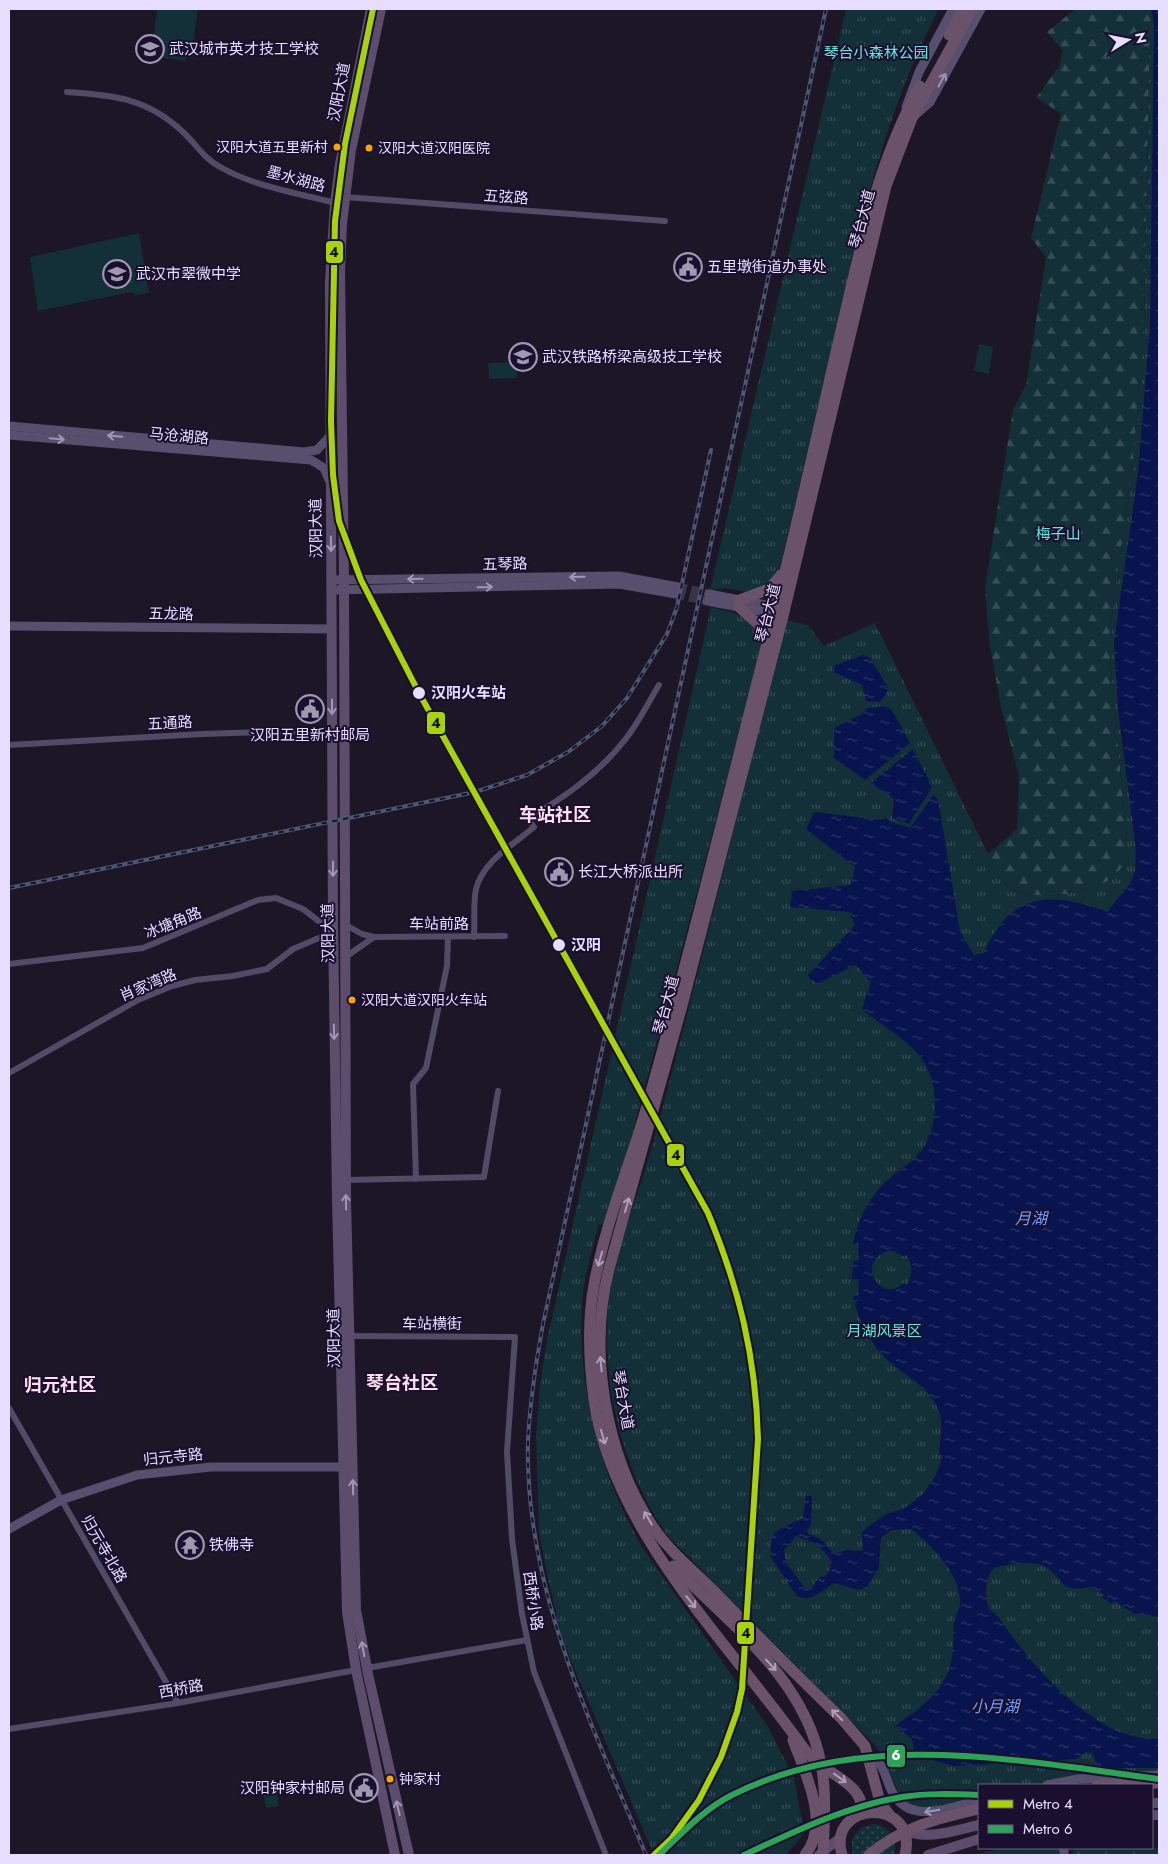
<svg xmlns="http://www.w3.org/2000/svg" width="1168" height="1864" viewBox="0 0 1168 1864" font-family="Jost,'Noto Sans SC',sans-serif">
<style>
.grass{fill:url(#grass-dots)}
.forest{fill:url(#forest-firs)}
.park{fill:url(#park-tufts)}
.pitch{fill:#132f37}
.water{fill:url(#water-ripples);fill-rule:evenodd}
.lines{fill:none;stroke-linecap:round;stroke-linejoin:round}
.secondary-tunnel{stroke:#3a3447;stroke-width:9;stroke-dasharray:9 4.5;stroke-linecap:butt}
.street{stroke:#524b68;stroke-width:6}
.secondary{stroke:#574f6d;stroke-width:9}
.primary{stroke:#5c4d6c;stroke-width:10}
.highway{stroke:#6b526b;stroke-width:11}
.rail-casing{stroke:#4c5872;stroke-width:4}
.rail{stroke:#1a0f2e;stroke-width:2;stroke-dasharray:5.5;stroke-linecap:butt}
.metro-1-casing{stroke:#1a0f2e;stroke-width:10}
.metro-2-casing{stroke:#1a0f2e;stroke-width:10}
.metro-1{stroke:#a6d30b;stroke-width:6}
.metro-2{stroke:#2da357;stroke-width:6}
.oneway{stroke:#9f96b6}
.oneway2{stroke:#a295b6}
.oneway3{stroke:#af9ebc}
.bus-dot{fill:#f7a600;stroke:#1a0f2e;stroke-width:2}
.stop-dot{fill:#e7ddff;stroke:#1a0f2e;stroke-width:2}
.labels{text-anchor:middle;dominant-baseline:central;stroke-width:4;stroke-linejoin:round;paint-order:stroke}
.bus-label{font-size:14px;fill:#e7ddff;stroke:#1a0f2e;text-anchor:start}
.poi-label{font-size:15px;fill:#e7ddff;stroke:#1a0f2e;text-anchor:start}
.park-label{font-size:15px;fill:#5debe1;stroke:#1a0f2e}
.street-label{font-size:15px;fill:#e7ddff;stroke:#1a0f2e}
.stop-label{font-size:15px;font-weight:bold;fill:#e7ddff;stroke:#1a0f2e;text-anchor:start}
.water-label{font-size:16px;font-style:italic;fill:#6ba0ff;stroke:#1a0f2e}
.quarter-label{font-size:18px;font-weight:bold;fill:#ffdfee;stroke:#1a0f2e}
.line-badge{stroke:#1a0f2e;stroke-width:2}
.badge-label{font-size:14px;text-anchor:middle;font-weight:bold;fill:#fff}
.pale-badge-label{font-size:14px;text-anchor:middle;font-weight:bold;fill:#111}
</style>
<defs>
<pattern id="grass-dots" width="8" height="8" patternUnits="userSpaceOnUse" patternTransform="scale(1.25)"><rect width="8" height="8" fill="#132f37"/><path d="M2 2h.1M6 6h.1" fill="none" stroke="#354d55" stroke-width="1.8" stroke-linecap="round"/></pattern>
<pattern id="forest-firs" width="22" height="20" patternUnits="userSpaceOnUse" patternTransform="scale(1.25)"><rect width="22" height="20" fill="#132f37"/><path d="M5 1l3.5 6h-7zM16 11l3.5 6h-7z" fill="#354d55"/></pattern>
<pattern id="park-tufts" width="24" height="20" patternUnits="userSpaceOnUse" patternTransform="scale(1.25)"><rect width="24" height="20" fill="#132f37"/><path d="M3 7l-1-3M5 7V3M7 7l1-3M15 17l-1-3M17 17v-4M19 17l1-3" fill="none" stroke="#354d55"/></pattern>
<pattern id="water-ripples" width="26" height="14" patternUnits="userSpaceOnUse" patternTransform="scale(1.25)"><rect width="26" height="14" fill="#08144d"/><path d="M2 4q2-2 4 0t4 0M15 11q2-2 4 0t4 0" fill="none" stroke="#2c3668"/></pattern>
</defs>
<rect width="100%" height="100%" fill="#1c1627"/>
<!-- grass -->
<path class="grass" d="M874 1824C891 1827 898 1839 894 1855H853C848 1838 857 1826 874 1824Z"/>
<!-- forest -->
<g class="forest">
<path d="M1075 9H1145L1150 19 1144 324 1132 474 1114 598 1109 647 1127 843C1127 854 1125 866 1116 875 1096 894 1031 904 1008 887 999 881 993 864 988 854L1017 829 1019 776 1001 707 989 640 985 588 1013 409 1026 385 1046 257 1031 238 1061 113 1036 98 1059 66 1063 51 1047 32Z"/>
<polygon points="1082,1848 1159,1848 1159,1855 1071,1855 1073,1851"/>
</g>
<!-- park -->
<g class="park">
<path d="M846 9H939C888 105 862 215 838 321 818 404 799 488 779 571L776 579 751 593 726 588 710 590Z"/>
<path d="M1145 9H1159V1773L1065 1779 1036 1785H979V1798C955 1803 912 1821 898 1791 890 1775 886 1759 875 1745L668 1536C623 1473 602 1386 608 1309 611 1271 624 1235 636 1198 646 1167 656 1134 664 1102 707 942 745 781 786 620L808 625 824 646 875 623 988 854C993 864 999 881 1008 887 1031 904 1096 894 1116 875 1125 866 1127 854 1127 843L1109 647 1114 598 1132 474 1144 324 1150 19Z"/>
<path d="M711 607C731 612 748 614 757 634 759 639 761 643 761 649L678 964 607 1226 599 1224C592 1251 583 1279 582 1306 578 1392 600 1473 642 1547L768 1727 794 1778 804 1833 787 1854 781 1855H654L574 1668 561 1635 547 1573 539 1533 536 1436 540 1384 547 1340Z"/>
<polygon points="1004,1848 1061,1848 1062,1855 971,1855"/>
</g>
<!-- pitch -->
<g class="pitch">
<polygon points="157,9 198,9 193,44 185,61 151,56"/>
<polygon points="139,233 149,293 136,295 131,292 38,311 30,257"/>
<polygon points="979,344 993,347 989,374 974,371"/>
<polygon points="517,362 517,378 489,379 488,363"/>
<polygon points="274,1778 279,1806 266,1808 261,1781"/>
</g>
<!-- water -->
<g class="water">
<path d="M1151 9H1159V1617L1135 1614 1114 1601 1112 1604 1102 1598 1104 1595 1090 1587C1057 1594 1065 1577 1044 1566 1032 1560 1007 1564 994 1568 986 1576 983 1597 989 1608 991 1612 997 1614 999 1618 1027 1659 1067 1705 1111 1728 1126 1736 1143 1739 1159 1739V1768H1097L1093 1753 1086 1752 1077 1759 954 1766 915 1755 912 1739 895 1726C921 1708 947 1690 952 1657 954 1645 953 1633 954 1622 955 1616 960 1610 960 1604 962 1575 931 1545 911 1529L892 1530 881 1538 879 1567 867 1587 858 1590 835 1583C822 1589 812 1604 797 1596L771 1557C768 1527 782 1529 803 1518L806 1496H812L811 1524 807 1530 808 1534 821 1539 834 1554 847 1550 863 1551 862 1533 865 1529 884 1515 905 1508 924 1493 936 1475 943 1456 939 1454C940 1441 943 1428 940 1415 933 1389 910 1379 891 1363 872 1347 858 1320 853 1296H858L859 1279H852L853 1261 859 1260 858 1243 853 1244C857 1223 865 1205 879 1189 889 1176 904 1168 916 1157 941 1131 941 1080 918 1054 901 1035 880 1025 862 1009L871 982 856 965 817 984 807 976 855 925 849 912 790 907 792 891 851 885 855 867 806 829 814 812 882 820 886 817 891 822 910 828 933 795 938 799 960 931 974 955 984 953C1009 893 1051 890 1107 912L1130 884 1135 871 1136 850 1118 709 1114 642 1138 473 1150 325 1154 23ZM887 1251H894L904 1257 906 1255C913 1264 913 1274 907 1285L904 1283C882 1305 854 1263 887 1251ZM796 1536 818 1544 832 1562 827 1575 818 1578 811 1590 805 1588 786 1563 784 1550Z"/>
<polygon points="863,655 870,658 889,689 880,702 866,701 862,685 834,672 834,666"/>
<polygon points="885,706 892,710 910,743 865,780 834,758 834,728 862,714 867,708"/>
<polygon points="913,749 932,787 909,824 892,818 894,799 871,783"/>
</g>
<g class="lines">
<!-- secondary-tunnel -->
<g class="secondary-tunnel">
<polyline points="678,587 709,594"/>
<polyline points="676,594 707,601"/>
</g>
<!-- street -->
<g class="street">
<path d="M67 92C113 95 147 98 183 132 196 144 205 160 222 168 256 187 298 193 335 203"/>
<polyline points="345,197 665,221"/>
<polyline points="9,745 202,734 332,730"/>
<polyline points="344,924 362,934 374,937 505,936"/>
<path d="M474 937C475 922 473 904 476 889 483 861 513 845 534 827L528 819C563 798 598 774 624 741 638 724 648 703 659 685"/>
<polyline points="344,958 374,937"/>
<polyline points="9,964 143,948 258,900 276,898 303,909 333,932 293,949 267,969 233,976 195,980 172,986 138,1000 9,1073"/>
<polyline points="416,1179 413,1084 426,1068 447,966 448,937"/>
<polyline points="345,1180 484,1177 498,1091"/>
<polyline points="349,1336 515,1337 507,1452 512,1539 522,1614 534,1672 606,1855"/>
<polyline points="9,1408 178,1703"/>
<polyline points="367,1668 527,1640"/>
<polyline points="9,1729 178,1703 356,1670"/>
</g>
<!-- secondary -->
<g class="secondary">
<polyline points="906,107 919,72 953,9"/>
<polyline points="914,116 930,102 981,9"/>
<polyline points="9,426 304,452 317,450 331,435"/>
<polyline points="9,435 311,460 324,468 330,482"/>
<polyline points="332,580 619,576 678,587"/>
<polyline points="332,590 619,584 676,594"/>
<polyline points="709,594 782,608"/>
<polyline points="707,601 781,615"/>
<polyline points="9,626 332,629"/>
<polyline points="9,1529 61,1500 137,1475 211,1467 349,1467"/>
<path d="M868 1755C881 1761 883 1769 888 1782 903 1828 944 1809 979 1800"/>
<polyline points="1047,1785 1078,1779 1159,1775"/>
<polyline points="1064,1848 1064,1855"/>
</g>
<!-- primary -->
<g class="primary">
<polyline points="371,9 340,164 335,203 330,283 333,925 337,1199 347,1612 356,1670 395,1855"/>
<polyline points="381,9 351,150 342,224 340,271 344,580 346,1199 356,1610 368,1674 409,1855"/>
<polyline points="1152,1803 1159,1803"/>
<polyline points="1152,1815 1159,1815"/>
<path d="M903 1829C924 1842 956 1830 979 1825"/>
<polyline points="819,1855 841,1837"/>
<polyline points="928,1855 979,1839"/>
</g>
<!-- highway -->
<g class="highway">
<polyline points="949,35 963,9"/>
<polyline points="740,600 769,589 781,575"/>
<polyline points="739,607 758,624 766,642"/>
<path d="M673 1566C730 1624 805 1679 821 1764 827 1793 824 1825 823 1855"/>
<path d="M793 1740C805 1773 831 1823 805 1855"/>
<polyline points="1097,1785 1159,1783"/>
<path d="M860 1814C868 1791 837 1777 822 1766 814 1760 808 1754 802 1746 728 1642 613 1531 594 1400 589 1362 587 1322 594 1285 605 1224 630 1165 647 1106 693 944 732 779 774 616 799 518 820 420 843 322 862 240 879 160 920 86"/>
<path d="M891 1817 880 1802 865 1746 841 1718C798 1677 757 1635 715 1592 694 1571 669 1551 653 1527 605 1455 588 1352 609 1269L683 1002 783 616 886 186 912 118 972 9"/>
<path d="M842 1855C826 1800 919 1797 905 1855"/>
<path d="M869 1855C902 1827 939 1818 979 1809"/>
</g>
<defs>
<g id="rail">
<polyline points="9,888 475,792 527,775 568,752 602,726 627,698 667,634 677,607 711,450"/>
<path d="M646 1855C591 1722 524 1588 528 1440 530 1401 536 1362 543 1324L826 9"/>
</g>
</defs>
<!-- rail casing -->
<use href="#rail" class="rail-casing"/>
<!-- rail -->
<use href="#rail" class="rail"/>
<defs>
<path id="metro-1" d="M373 9 345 144 335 221 331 421 333 475 339 521 361 580 419 693 708 1213C739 1288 756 1357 758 1439L742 1689 737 1712 721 1757 699 1800 671 1839 654 1855"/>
<g id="metro-2">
<path d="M659 1855C681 1834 704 1809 732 1795 865 1728 1018 1761 1159 1779"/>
<path d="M744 1855C795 1831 847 1806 902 1797 927 1793 954 1794 979 1795"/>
</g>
</defs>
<!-- metro-1 casing -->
<use href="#metro-1" class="metro-1-casing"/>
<!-- metro-2 casing -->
<use href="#metro-2" class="metro-2-casing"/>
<!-- metro-1 -->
<use href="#metro-1" class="metro-1"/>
<!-- metro-2 -->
<use href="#metro-2" class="metro-2"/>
</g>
<!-- one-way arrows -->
<defs><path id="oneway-shaft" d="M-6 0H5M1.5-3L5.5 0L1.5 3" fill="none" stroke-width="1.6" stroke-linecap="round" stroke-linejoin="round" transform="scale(1.25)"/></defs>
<g class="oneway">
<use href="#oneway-shaft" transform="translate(942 80) rotate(-61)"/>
<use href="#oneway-shaft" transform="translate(115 436) rotate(-175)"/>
<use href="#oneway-shaft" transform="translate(57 439) rotate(5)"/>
<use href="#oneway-shaft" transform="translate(577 577) rotate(179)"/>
<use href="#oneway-shaft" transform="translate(415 579) rotate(179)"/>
<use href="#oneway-shaft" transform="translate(485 587) rotate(-1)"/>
<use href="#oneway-shaft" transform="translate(932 1811) rotate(171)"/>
</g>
<g class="oneway2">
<use href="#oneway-shaft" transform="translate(331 544) rotate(89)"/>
<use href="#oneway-shaft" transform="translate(332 707) rotate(90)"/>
<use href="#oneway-shaft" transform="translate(333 869) rotate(90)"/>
<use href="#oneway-shaft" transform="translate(334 1032) rotate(89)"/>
<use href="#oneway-shaft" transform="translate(346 1202) rotate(-91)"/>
<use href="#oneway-shaft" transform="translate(353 1487) rotate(-91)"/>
<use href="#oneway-shaft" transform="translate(363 1649) rotate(-100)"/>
<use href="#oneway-shaft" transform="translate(398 1808) rotate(-103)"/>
</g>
<g class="oneway3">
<use href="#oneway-shaft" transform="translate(627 1205) rotate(-74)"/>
<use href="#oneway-shaft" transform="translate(600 1259) rotate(106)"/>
<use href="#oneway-shaft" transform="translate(601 1364) rotate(-95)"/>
<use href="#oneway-shaft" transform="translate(603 1437) rotate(74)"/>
<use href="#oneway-shaft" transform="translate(648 1518) rotate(-120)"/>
<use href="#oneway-shaft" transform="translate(691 1602) rotate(51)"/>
<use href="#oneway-shaft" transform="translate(771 1665) rotate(47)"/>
<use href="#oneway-shaft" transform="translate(837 1715) rotate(-135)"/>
<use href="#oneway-shaft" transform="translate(840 1778) rotate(36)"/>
</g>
<!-- icons -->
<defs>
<symbol id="university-ring" viewBox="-11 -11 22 22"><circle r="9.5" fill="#1a0f2e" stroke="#a097b3" stroke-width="1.5"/><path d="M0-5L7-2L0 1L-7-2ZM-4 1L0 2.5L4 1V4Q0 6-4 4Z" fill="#a097b3"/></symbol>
<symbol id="civic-ring" viewBox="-11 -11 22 22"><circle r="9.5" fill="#1a0f2e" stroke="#a097b3" stroke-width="1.5"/><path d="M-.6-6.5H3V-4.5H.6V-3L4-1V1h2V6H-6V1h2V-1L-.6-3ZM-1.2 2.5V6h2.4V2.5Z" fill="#a097b3"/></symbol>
<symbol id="school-ring" viewBox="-11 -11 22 22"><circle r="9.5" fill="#1a0f2e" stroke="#a097b3" stroke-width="1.5"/><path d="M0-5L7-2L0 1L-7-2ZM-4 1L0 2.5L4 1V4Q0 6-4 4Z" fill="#a097b3"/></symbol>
<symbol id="temple-ring" viewBox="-11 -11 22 22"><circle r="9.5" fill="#1a0f2e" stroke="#a097b3" stroke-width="1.5"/><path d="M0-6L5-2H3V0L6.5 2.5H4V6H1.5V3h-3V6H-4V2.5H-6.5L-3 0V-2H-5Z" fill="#a097b3"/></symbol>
</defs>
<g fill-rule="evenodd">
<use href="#university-ring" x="134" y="33" width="32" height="32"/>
<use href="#civic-ring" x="672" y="251" width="32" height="32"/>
<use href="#school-ring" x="101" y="258" width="32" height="32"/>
<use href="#school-ring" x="507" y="341" width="32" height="32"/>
<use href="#civic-ring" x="294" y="693" width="32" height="32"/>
<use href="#civic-ring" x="543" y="856" width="32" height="32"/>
<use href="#temple-ring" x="174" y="1529" width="32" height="32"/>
<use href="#civic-ring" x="348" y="1772" width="32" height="32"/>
</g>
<!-- markers -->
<g class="bus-dot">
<circle cx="337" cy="147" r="4.5"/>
<circle cx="369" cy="148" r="4.5"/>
<circle cx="352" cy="1000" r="4.5"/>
<circle cx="390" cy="1779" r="4.5"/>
</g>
<g class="stop-dot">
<circle cx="419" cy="693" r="7"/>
<circle cx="559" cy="945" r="7"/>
</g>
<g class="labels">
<!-- bus labels -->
<g class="bus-label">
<text x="328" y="147" text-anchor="end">汉阳大道五里新村</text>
<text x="378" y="148">汉阳大道汉阳医院</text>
<text x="361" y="1000">汉阳大道汉阳火车站</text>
<text x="399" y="1779">钟家村</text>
</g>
<!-- poi labels -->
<g class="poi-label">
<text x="169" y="49">武汉城市英才技工学校</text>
<text x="707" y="267">五里墩街道办事处</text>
<text x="136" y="274">武汉市翠微中学</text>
<text x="542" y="357">武汉铁路桥梁高级技工学校</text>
<text x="310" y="735" text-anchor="middle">汉阳五里新村邮局</text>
<text x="578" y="872">长江大桥派出所</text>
<text x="209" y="1545">铁佛寺</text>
<text x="345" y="1788" text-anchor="end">汉阳钟家村邮局</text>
</g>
<!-- park labels -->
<g class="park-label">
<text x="876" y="53">琴台小森林公园</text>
<text x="1058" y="534">梅子山</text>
<text x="884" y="1331">月湖风景区</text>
</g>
<!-- street labels -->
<g class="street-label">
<text transform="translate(339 92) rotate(-79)">汉阳大道</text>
<text transform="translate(296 179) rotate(15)">墨水湖路</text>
<text transform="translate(506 197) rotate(4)">五弦路</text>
<text transform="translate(862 219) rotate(-75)">琴台大道</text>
<text transform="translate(179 436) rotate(5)">马沧湖路</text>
<text transform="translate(316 528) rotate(-91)">汉阳大道</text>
<text transform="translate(505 564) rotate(-1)">五琴路</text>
<text transform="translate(768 613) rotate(-76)">琴台大道</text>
<text transform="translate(171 614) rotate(1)">五龙路</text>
<text transform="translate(170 723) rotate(-3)">五通路</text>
<text transform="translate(173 923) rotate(-22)">冰塘角路</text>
<text x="439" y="924">车站前路</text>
<text transform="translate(328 933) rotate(-91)">汉阳大道</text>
<text transform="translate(148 985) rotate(-23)">肖家湾路</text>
<text transform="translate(666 1005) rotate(-75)">琴台大道</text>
<text x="432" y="1324">车站横街</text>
<text transform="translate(334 1338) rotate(-91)">汉阳大道</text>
<text transform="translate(623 1400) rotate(80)">琴台大道</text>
<text transform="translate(173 1457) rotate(-6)">归元寺路</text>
<text transform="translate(104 1549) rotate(60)">归元寺北路</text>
<text transform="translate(533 1601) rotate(82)">西桥小路</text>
<text transform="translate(181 1689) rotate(-10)">西桥路</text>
</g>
<!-- stop labels -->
<g class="stop-label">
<text x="431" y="693">汉阳火车站</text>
<text x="571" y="945">汉阳</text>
</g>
<!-- water labels -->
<g class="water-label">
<text x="1031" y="1218">月湖</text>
<text x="995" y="1706">小月湖</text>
</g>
<!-- quarter labels -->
<g class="quarter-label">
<text x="555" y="815">车站社区</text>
<text x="402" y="1383">琴台社区</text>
<text x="60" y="1385">归元社区</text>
</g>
</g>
<g class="line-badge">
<rect x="325" y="240" width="19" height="24" rx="5" fill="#a6d30b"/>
<rect x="426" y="711" width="20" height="24" rx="5" fill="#a6d30b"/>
<rect x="666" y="1143" width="19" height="24" rx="5" fill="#a6d30b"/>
<rect x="736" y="1621" width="19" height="24" rx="5" fill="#a6d30b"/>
<rect x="886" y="1744" width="20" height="24" rx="5" fill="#2da357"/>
</g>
<g class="badge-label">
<text x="896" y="1760">6</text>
</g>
<g class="pale-badge-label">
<text x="334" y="257">4</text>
<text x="436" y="728">4</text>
<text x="676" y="1160">4</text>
<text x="746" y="1638">4</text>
</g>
<!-- border -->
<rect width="1168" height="1864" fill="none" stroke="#e7ddff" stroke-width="20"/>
<!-- legend -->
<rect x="978" y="1784" width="175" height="65" fill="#1a0f2e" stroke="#6c6182"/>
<rect x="988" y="1800" width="25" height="8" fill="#a6d30b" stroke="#6c6182"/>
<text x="1023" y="1809" font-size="15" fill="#e7ddff">Metro 4</text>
<rect x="988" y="1825" width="25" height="8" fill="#2da357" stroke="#6c6182"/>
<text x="1023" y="1834" font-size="15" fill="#e7ddff">Metro 6</text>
<!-- north arrow -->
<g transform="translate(1128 40) rotate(80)" stroke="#1a0f2e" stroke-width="4" paint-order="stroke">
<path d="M0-4L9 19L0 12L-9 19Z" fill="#e7ddff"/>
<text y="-8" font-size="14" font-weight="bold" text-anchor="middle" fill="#e7ddff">N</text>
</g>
</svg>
